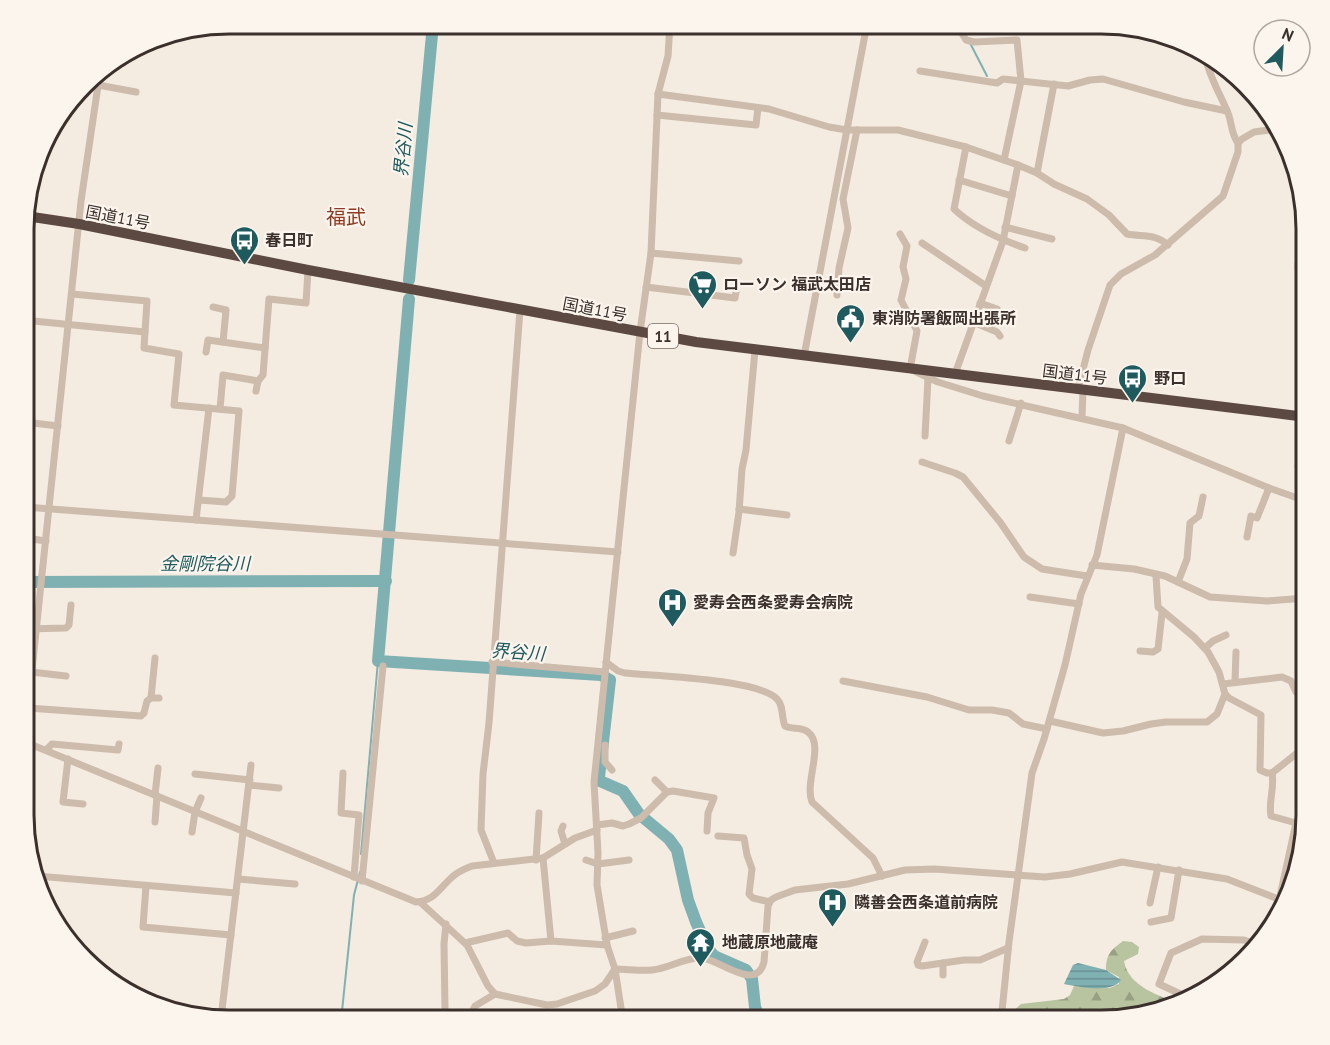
<svg xmlns="http://www.w3.org/2000/svg" width="1330" height="1045" viewBox="0 0 1330 1045" font-family="'PT Sans','Noto Sans JP',sans-serif">
<style>
.forest{fill:url(#forest-firs)}
.water{fill:url(#water-rules)}
.lines{fill:none;stroke-linecap:round;stroke-linejoin:round}
.stream{stroke:#7fb0b2;stroke-width:2}
.river{stroke:#7fb0b2;stroke-width:12}
.minor{stroke:#cdbbac;stroke-width:7}
.highway{stroke:#5c4a42;stroke-width:10}
.labels{text-anchor:middle;dominant-baseline:central;stroke-width:4.5;stroke-linejoin:round;paint-order:stroke}
.shield{fill:#fbf5ee;stroke:#756b66;stroke-width:1.5}
.shield-label{font-size:15px;font-weight:bold;fill:#3b302b}
.street-label{font-size:16px;fill:#3b302b;stroke:#fbf5ee}
.poi-label{font-size:16px;font-weight:bold;fill:#3b302b;stroke:#fbf5ee;text-anchor:start}
.water-label{font-size:18px;font-style:italic;fill:#1f5a5e;stroke:#fbf5ee}
.quarter-label{font-size:20px;fill:#8c3b22;stroke:#fbf5ee}
.rim{fill:none;stroke:#3b302b;stroke-width:3}
</style>
<defs>
<pattern id="forest-firs" width="22" height="20" patternUnits="userSpaceOnUse" patternTransform="scale(1.5)"><rect width="22" height="20" fill="#b8c4a0"/><path d="M5 1l3.5 6h-7zM16 11l3.5 6h-7z" fill="#97a083"/></pattern>
<pattern id="water-rules" width="6" height="5" patternUnits="userSpaceOnUse" patternTransform="scale(1.5)"><rect width="6" height="5" fill="#7fb0b2"/><path d="M0 2.5h6" fill="none" stroke="#699091"/></pattern>
</defs>
<rect width="100%" height="100%" fill="#f4ebe1"/>
<!-- forest -->
<path class="forest" d="M1123 941 1132 942 1139 947 1138 954 1124 961C1128 986 1159 996 1181 1004L1100 1021H937L952 1009H965L1009 1015 1021 1004 1064 999 1070 995 1074 986 1096 988H1110L1119 984V977L1106 970C1106 954 1111 950 1123 941Z"/>
<!-- water -->
<path class="water" d="M1078 963 1106 970 1121 980C1112 994 1079 987 1064 984L1073 965Z"/>
<g class="lines">
<!-- stream -->
<g class="stream">
<polyline points="970,43 987,76"/>
<polyline points="361,854 378,661"/>
<polyline points="341,1021 354,895 360,872"/>
</g>
<!-- river -->
<g class="river">
<polyline points="409,280 433,24"/>
<polyline points="409,299 378,661 601,675 610,680 599,777 600,781 623,791 639,814 669,839 677,850 688,900 696,922 708,949 714,956 746,970 752,979 755,1007 761,1021"/>
<polyline points="25,582 386,581"/>
</g>
<!-- minor -->
<g class="minor">
<polyline points="924,24 957,28"/>
<polyline points="956,24 966,40 974,42 1017,40 1021,81 1004,160"/>
<polyline points="917,30 917,24"/>
<path d="M1205 56C1209 76 1220 94 1228 113 1232 123 1231 134 1238 143"/>
<polyline points="115,63 123,63"/>
<polyline points="920,71 997,83 1003,79 1068,86 1090,80 1103,79 1184,102 1227,111"/>
<polyline points="98,85 136,92"/>
<path d="M658 94 769 109 829 127 847 130H898L966 147 1018 165 1037 173 1054 184 1087 199 1109 215 1127 234C1142 237 1155 233 1168 245"/>
<polyline points="657,115 756,125 758,108"/>
<path d="M966 147 954 209C974 228 999 239 1025 248"/>
<polyline points="1037,173 1054,84"/>
<polyline points="959,180 1012,196"/>
<polyline points="1005,227 1052,239"/>
<polyline points="900,234 907,246 903,267 906,279 901,300 917,331 910,369 938,382 983,396 1123,428 1269,488 1306,501"/>
<polyline points="922,243 986,286"/>
<polyline points="651,253 739,261"/>
<path d="M1306 282C1291 272 1300 255 1306 240"/>
<polyline points="646,287 735,298 736,292"/>
<polyline points="837,295 839,268 848,228 843,199 857,130"/>
<polyline points="980,303 997,309"/>
<polyline points="213,307 226,310 223,342"/>
<polyline points="26,317 33,321 145,332 147,301 72,294"/>
<polyline points="973,322 997,332 1000,336"/>
<polyline points="145,332 144,348 179,354 174,405 239,411 232,496 226,502 199,500"/>
<polyline points="206,352 208,340 265,348"/>
<polyline points="804,356 867,24"/>
<polyline points="955,374 1003,241 1018,165"/>
<polyline points="1078,389 1088,350 1110,285 1121,274 1155,255 1223,196 1238,152 1238,143 1242,139 1254,132 1277,129"/>
<polyline points="256,391 258,381 263,375 269,299 306,303 308,270"/>
<polyline points="220,409 223,375 258,381"/>
<polyline points="1082,417 1083,390"/>
<polyline points="25,422 58,426"/>
<polyline points="925,436 928,378"/>
<polyline points="1009,441 1021,403"/>
<polyline points="922,462 955,473 963,477 1000,522 1024,557 1042,569 1087,576"/>
<polyline points="1298,466 1306,440"/>
<polyline points="25,507 618,552"/>
<polyline points="739,509 787,515"/>
<polyline points="196,520 209,408"/>
<polyline points="1247,537 1251,516 1257,518 1269,488"/>
<polyline points="25,538 46,541"/>
<polyline points="733,553 739,512 742,469 746,450 755,350"/>
<polyline points="1092,565 1134,569 1165,576 1210,597 1267,601 1306,598"/>
<polyline points="1156,576 1158,607 1194,637 1208,652 1219,672 1225,694 1229,698 1261,715 1260,770 1267,773 1272,773 1306,746"/>
<polyline points="1178,582 1187,559 1190,523 1199,516 1203,497"/>
<polyline points="1030,597 1079,604"/>
<polyline points="25,629 66,628 69,625 71,605"/>
<polyline points="1205,648 1213,641 1226,635"/>
<polyline points="1140,651 1153,652 1158,649 1162,613"/>
<polyline points="492,662 605,672"/>
<path d="M606 662 618 671 625 673C655 676 758 679 777 699 784 706 781 717 785 726 792 730 801 726 808 732 825 745 804 782 812 802L873 858 882 876"/>
<polyline points="31,672 66,676"/>
<polyline points="843,681 927,697 969,710 992,710 1009,713 1023,724 1047,729"/>
<polyline points="1235,682 1236,652"/>
<polyline points="1223,684 1282,677 1291,681 1296,692 1306,697"/>
<polyline points="151,698 155,658"/>
<polyline points="28,708 141,716 144,713 147,701 151,698 159,698"/>
<polyline points="1050,721 1103,733 1123,731 1151,724 1166,722 1207,722 1217,714 1225,694"/>
<polyline points="25,737 81,201 100,72"/>
<path d="M25 742 416 902C434 901 439 889 451 878 457 872 464 869 472 866L543 858 575 838 597 830"/>
<polyline points="605,745 605,762 612,770"/>
<polyline points="46,750 52,744 118,750 119,744"/>
<polyline points="68,759 63,802 83,804"/>
<polyline points="343,773 341,813 359,815 354,877"/>
<path d="M1272 773C1275 788 1268 802 1271 816L1296 823 1275 919"/>
<polyline points="195,774 250,780"/>
<polyline points="655,780 667,792"/>
<polyline points="249,785 279,788"/>
<polyline points="155,795 158,768"/>
<polyline points="155,822 157,796"/>
<polyline points="597,825 612,823 623,826 629,824 641,818 667,792 673,791 714,798 708,813 707,831"/>
<polyline points="563,826 561,831 565,844"/>
<polyline points="192,832 195,812 201,798"/>
<polyline points="718,836 744,838 747,855 752,869 749,894 753,898 770,902"/>
<polyline points="543,858 551,941"/>
<polyline points="536,860 539,813"/>
<polyline points="586,860 598,864 629,860"/>
<polyline points="494,863 481,830 483,774 489,723 520,310"/>
<polyline points="37,876 236,893"/>
<polyline points="238,879 295,884"/>
<polyline points="362,881 383,666"/>
<polyline points="146,886 143,927 231,935"/>
<path d="M420 902 467 945 488 986 495 994 547 1005 557 1004 595 991 605 984 615 969C627 969 640 971 652 970 668 969 685 957 701 958 720 959 756 993 764 962L768 906 771 900 776 897 795 890 848 884 905 870 934 869 1045 877 1070 874 1122 862 1227 879 1286 902"/>
<polyline points="1150,903 1158,867"/>
<polyline points="1151,922 1171,918 1179,870"/>
<polyline points="605,938 633,931"/>
<polyline points="925,942 917,962 918,965 922,966 964,960 980,960 1008,948"/>
<polyline points="465,943 508,933 517,941 526,943 551,941 607,945"/>
<polyline points="943,963 943,975"/>
<polyline points="1189,998 1159,984 1171,953 1202,939 1244,940 1259,945"/>
<polyline points="445,1009 444,944 446,924"/>
<polyline points="204,1018 259,1021"/>
<polyline points="221,1018 251,765"/>
<polyline points="462,1021 470,1016 475,1006 495,994"/>
<polyline points="623,1021 615,969 607,945 597,885 598,853 594,782 640,332 651,253 658,94 668,56 670,24"/>
<polyline points="1001,1021 1009,942 1032,773 1044,739 1065,665 1081,594 1097,555 1123,428"/>
</g>
<!-- highway -->
<polyline class="highway" points="26,216 79,224 308,270 696,342 1306,417"/>
</g>
<!-- icons -->
<defs>
<symbol id="bus-pin" viewBox="-11 -11 22 30"><path d="M0 17L-7.5 6A9.5 9.5 0 1 1 7.5 6Z" fill="#1f5a5e" stroke="#fbf5ee"/><path d="M-5-6H5V4H4V6H2V4H-2V6H-4V4H-5ZM-3.5-4V0h7V-4ZM-3.5 1.2v1.5H-2V1.2ZM2 1.2v1.5H3.5V1.2Z" fill="#fff"/></symbol>
<symbol id="supermarket-pin" viewBox="-11 -11 22 30"><path d="M0 17L-7.5 6A9.5 9.5 0 1 1 7.5 6Z" fill="#1f5a5e" stroke="#fbf5ee"/><path d="M-6-5.5h2.5l.6 2H6L4.5 2H-2.5L-4.4-4H-6ZM-1.5 3.2a1.3 1.3 0 1 0 .1 0ZM3 3.2a1.3 1.3 0 1 0 .1 0Z" fill="#fff"/></symbol>
<symbol id="civic-pin" viewBox="-11 -11 22 30"><path d="M0 17L-7.5 6A9.5 9.5 0 1 1 7.5 6Z" fill="#1f5a5e" stroke="#fbf5ee"/><path d="M-.6-6.5H3V-4.5H.6V-3L4-1V1h2V6H-6V1h2V-1L-.6-3ZM-1.2 2.5V6h2.4V2.5Z" fill="#fff"/></symbol>
<symbol id="hospital-pin" viewBox="-11 -11 22 30"><path d="M0 17L-7.5 6A9.5 9.5 0 1 1 7.5 6Z" fill="#1f5a5e" stroke="#fbf5ee"/><path d="M-5-5h3v3.5h4V-5h3V5h-3V1.5h-4V5h-3Z" fill="#fff"/></symbol>
<symbol id="temple-pin" viewBox="-11 -11 22 30"><path d="M0 17L-7.5 6A9.5 9.5 0 1 1 7.5 6Z" fill="#1f5a5e" stroke="#fbf5ee"/><path d="M0-6L5-2H3V0L6.5 2.5H4V6H1.5V3h-3V6H-4V2.5H-6.5L-3 0V-2H-5Z" fill="#fff"/></symbol>
</defs>
<g fill-rule="evenodd">
<use href="#bus-pin" x="228" y="224" width="33" height="45"/>
<use href="#supermarket-pin" x="686" y="268" width="33" height="45"/>
<use href="#civic-pin" x="834" y="302" width="33" height="45"/>
<use href="#bus-pin" x="1116" y="362" width="33" height="45"/>
<use href="#hospital-pin" x="656" y="586" width="33" height="45"/>
<use href="#hospital-pin" x="816" y="886" width="33" height="45"/>
<use href="#temple-pin" x="684" y="926" width="33" height="45"/>
</g>
<g class="labels">
<!-- shield labels -->
<rect class="shield" x="648" y="324" width="30" height="24" rx="4.5"/>
<g class="shield-label">
<text x="663" y="336">11</text>
</g>
<!-- street labels -->
<g class="street-label">
<text transform="translate(118 217) rotate(11)">国道11号</text>
<text transform="translate(595 309) rotate(11)">国道11号</text>
<text transform="translate(1075 374) rotate(7)">国道11号</text>
</g>
<!-- poi labels -->
<g class="poi-label">
<text x="265" y="240">春日町</text>
<text x="723" y="284">ローソン 福武太田店</text>
<text x="872" y="318">東消防署飯岡出張所</text>
<text x="1154" y="378">野口</text>
<text x="693" y="602">愛寿会西条愛寿会病院</text>
<text x="854" y="902">隣善会西条道前病院</text>
<text x="722" y="942">地蔵原地蔵庵</text>
</g>
<!-- water labels -->
<g class="water-label">
<text transform="translate(403 150) rotate(-85)">界谷川</text>
<text x="205" y="563">金剛院谷川</text>
<text transform="translate(518 652) rotate(4)">界谷川</text>
</g>
<!-- quarter labels -->
<g class="quarter-label">
<text x="346" y="217">福武</text>
</g>
</g>
<!-- crop -->
<path d="M0 0H1330V1045H0ZM229 34H1101A195 195 0 0 1 1296 229V815A195 195 0 0 1 1101 1010H229A195 195 0 0 1 34 815V229A195 195 0 0 1 229 34Z" fill="#fbf5ee" fill-rule="evenodd"/>
<path class="rim" d="M229 34H1101A195 195 0 0 1 1296 229V815A195 195 0 0 1 1101 1010H229A195 195 0 0 1 34 815V229A195 195 0 0 1 229 34Z"/>
<!-- north arrow -->
<g transform="translate(1282 48) rotate(24)"><circle r="28" fill="#fbf5ee" stroke="#aea6a0" stroke-width="1.5"/>
<path d="M0-4.5L10 22L0 15L-10 22Z" fill="#1f5a5e"/>
<text y="-9" font-size="16" font-weight="bold" text-anchor="middle" fill="#3b302b">N</text>
</g>
</svg>
